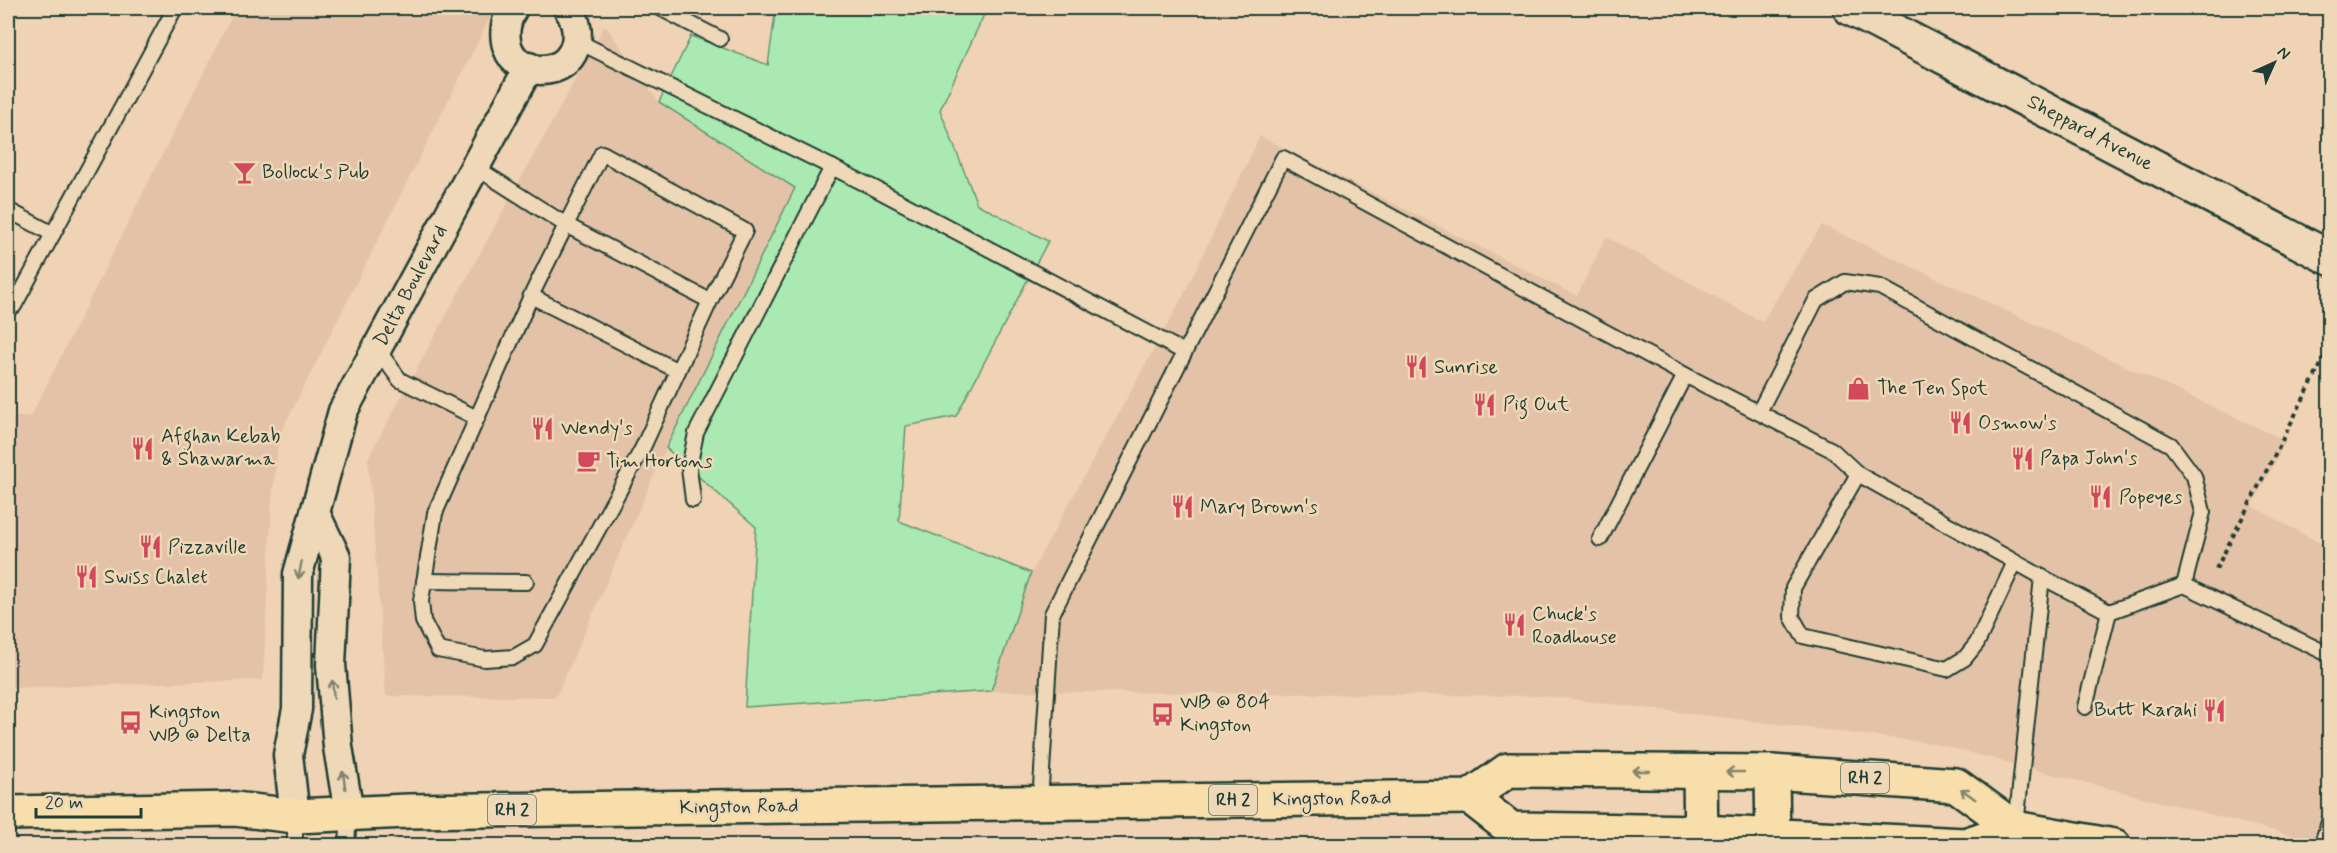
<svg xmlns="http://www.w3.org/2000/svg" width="2337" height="853" viewBox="0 0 2337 853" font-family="Mynerve,sans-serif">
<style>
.built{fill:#e4c2a8}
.green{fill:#aaeab2;stroke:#649473;stroke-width:1.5}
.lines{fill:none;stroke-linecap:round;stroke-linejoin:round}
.lane-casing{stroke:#1f3d34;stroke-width:18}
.street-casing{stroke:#1f3d34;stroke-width:33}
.secondary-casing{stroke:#1f3d34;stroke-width:38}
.primary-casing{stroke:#1f3d34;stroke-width:38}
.highway-casing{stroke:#1f3d34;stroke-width:38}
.path{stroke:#1f3d34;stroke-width:4;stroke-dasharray:4.5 4.5;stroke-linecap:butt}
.lane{stroke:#efd8b7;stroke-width:14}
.street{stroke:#efd8b7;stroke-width:28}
.secondary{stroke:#efd8b7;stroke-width:33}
.primary{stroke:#f8deab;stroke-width:33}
.highway{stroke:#f8deab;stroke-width:33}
.oneway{stroke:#7d836f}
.oneway2{stroke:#81856a}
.labels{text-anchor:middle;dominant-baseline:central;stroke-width:5;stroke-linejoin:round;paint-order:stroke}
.shield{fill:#efd8b7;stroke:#5d6c5b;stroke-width:1.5}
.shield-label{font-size:18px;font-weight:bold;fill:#1f3d34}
.street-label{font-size:20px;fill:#1f3d34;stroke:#efd8b7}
.poi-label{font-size:20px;fill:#1f3d34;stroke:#efd8b7;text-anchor:start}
</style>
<rect width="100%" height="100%" fill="#f0d2b4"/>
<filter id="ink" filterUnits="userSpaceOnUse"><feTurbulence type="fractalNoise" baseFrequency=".0167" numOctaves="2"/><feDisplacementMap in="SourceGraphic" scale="12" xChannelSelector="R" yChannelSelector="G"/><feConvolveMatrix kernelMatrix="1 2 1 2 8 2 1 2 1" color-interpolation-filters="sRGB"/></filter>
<g filter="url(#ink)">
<!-- built -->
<g class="built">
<polygon points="236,8 495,8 279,436 272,499 263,680 8,688 8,418 31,416"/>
<polygon points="605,25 659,102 795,188 666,448 556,697 386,696 368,458"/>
<polygon points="1260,136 1577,296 1606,237 1762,322 1822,225 2286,441 2252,506 2329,548 2329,845 1932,743 1546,696 991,691 1031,573 1183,296"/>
</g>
<!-- green -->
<polygon class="green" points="776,8 987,8 940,110 977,204 1048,241 956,416 906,426 899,521 1031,573 991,691 745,707 756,527 666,448 795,188 659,102 691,36 768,65"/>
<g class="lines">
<defs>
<g id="lane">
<polyline points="660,8 720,39"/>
<polyline points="577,41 872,187 1184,352"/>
<polyline points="475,167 566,225 602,153 745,231 710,301 643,447 535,645 514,657 485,659 438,650 423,621 421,601 435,513 531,296 566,225 710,301"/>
<polyline points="8,210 53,234"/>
<polyline points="531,296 678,371"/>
<polyline points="8,303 14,306 175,8"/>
<polyline points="377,349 400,380 477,418"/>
<polyline points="1685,375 1832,450 1858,474"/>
<polyline points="1759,412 1816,300 1845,282 1880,287 2171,445 2194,476 2203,512 2184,585"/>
<polyline points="693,500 689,468 696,433 832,167"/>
<polyline points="2015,562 1977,643 1965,658 1947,669 1803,636 1792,617 1793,588 1858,474 2042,577 2016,826"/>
<polyline points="2042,577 2109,612"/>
<polyline points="424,581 526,582"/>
<polyline points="2085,707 2109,612 2184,585 2330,655"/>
<polyline points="1040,802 1052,614 1283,158 1685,375 1600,539"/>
<polyline points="295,816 295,846"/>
<polyline points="347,846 349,813"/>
<polyline points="2321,846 2330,819"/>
</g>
<g id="street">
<path d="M513 8C497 33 506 70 541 70 576 70 586 33 568 8"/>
<polyline points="315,513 336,557 331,665 338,747 349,813"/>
<polyline points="295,816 288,755 297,709 298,574 343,411 529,67"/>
</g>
<polyline id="secondary" points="1850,8 2330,258"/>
<g id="primary">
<polyline points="1470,797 1511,829 1701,832 1965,845 2015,828"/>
<polyline points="8,813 235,809 295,816 408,811 1470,797 1508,770 1772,772 1956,785 2015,828 2114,846"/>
</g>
<g id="highway">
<polyline points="1700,772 1701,846"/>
<polyline points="1772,772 1773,846"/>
</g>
</defs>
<!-- lane casing -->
<use href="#lane" class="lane-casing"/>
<!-- street casing -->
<use href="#street" class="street-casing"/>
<!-- secondary casing -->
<use href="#secondary" class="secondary-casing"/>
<!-- primary casing -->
<use href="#primary" class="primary-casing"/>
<!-- highway casing -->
<use href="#highway" class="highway-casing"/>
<!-- path -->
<polyline class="path" points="2216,569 2330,347"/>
<!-- lane -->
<use href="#lane" class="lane"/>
<!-- street -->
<use href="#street" class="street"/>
<!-- secondary -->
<use href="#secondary" class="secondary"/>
<!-- primary -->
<use href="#primary" class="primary"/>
<!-- highway -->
<use href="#highway" class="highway"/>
</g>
<!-- one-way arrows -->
<defs><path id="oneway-shaft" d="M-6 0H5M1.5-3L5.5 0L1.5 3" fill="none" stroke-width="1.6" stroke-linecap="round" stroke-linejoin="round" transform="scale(1.5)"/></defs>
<g class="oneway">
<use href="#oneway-shaft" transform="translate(300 570) rotate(101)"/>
<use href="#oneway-shaft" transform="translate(333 689) rotate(-95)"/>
<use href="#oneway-shaft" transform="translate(344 780) rotate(-99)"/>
</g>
<g class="oneway2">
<use href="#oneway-shaft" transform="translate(1641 771) rotate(-180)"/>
<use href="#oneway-shaft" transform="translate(1735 772) rotate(-180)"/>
<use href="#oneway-shaft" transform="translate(1968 794) rotate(-144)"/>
</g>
</g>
<!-- icons -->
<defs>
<symbol id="bar-bare" viewBox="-9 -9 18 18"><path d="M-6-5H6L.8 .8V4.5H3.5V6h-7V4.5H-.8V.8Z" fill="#d1495b" stroke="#efd8b7" stroke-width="2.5" paint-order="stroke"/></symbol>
<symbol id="restaurant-bare" viewBox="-9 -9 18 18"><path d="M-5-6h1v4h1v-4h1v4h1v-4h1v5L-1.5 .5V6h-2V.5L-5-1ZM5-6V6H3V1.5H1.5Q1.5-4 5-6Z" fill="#d1495b" stroke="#efd8b7" stroke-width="2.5" paint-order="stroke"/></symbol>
<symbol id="shop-bare" viewBox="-9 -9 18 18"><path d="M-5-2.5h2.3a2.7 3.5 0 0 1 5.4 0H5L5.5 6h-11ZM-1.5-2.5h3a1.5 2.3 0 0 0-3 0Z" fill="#d1495b" stroke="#efd8b7" stroke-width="2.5" paint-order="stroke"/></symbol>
<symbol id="cafe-bare" viewBox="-9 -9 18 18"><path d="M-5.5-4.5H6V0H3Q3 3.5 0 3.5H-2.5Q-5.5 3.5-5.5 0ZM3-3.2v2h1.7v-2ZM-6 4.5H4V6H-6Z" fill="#d1495b" stroke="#efd8b7" stroke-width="2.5" paint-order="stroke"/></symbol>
<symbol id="bus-bare" viewBox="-9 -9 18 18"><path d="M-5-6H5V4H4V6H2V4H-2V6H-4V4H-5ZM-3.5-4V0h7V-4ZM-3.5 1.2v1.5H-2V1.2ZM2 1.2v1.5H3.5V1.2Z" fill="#d1495b" stroke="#efd8b7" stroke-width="2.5" paint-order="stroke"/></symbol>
</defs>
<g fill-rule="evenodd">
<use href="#bar-bare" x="228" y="156" width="33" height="33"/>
<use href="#restaurant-bare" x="1400" y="350" width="33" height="33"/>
<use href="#shop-bare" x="1842" y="372" width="33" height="33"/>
<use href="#restaurant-bare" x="1468" y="388" width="33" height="33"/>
<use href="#restaurant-bare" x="1944" y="406" width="33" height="33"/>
<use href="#restaurant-bare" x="526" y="412" width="33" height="33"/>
<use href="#restaurant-bare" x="126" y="432" width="33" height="33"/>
<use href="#restaurant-bare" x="2006" y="442" width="33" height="33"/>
<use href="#cafe-bare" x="572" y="444" width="33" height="33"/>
<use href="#restaurant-bare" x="2084" y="480" width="33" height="33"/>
<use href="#restaurant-bare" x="1166" y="490" width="33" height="33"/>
<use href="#restaurant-bare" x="134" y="530" width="33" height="33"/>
<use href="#restaurant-bare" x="70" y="560" width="33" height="33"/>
<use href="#restaurant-bare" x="1498" y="608" width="33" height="33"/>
<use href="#restaurant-bare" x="2198" y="694" width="33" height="33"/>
<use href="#bus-bare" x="1146" y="698" width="33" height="33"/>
<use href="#bus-bare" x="114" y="706" width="33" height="33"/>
</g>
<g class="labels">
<!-- shield labels -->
<g class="shield">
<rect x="1841" y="763" width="48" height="30" rx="4.5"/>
<rect x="1209" y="785" width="48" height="30" rx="4.5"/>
<rect x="488" y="795" width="48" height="30" rx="4.5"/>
</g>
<g class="shield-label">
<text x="1865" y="778">RH 2</text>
<text x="1233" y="800">RH 2</text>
<text x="512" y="810">RH 2</text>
</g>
<!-- street labels -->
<g class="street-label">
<text transform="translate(2090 133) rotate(28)">Sheppard Avenue</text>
<text transform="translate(411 286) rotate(-62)">Delta Boulevard</text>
<text transform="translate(1332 799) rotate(-1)">Kingston Road</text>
<text transform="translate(739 807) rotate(-1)">Kingston Road</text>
</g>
<!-- poi labels -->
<g class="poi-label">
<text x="262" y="172">Bollock's Pub</text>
<text x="1434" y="367">Sunrise</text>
<text x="1877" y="388">The Ten Spot</text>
<text x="1503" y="404">Pig Out</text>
<text x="1978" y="423">Osmow's</text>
<text x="561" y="428">Wendy's</text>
<text x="161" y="436">Afghan Kebab<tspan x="161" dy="23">&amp; Shawarma</tspan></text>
<text x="2040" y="458">Papa John's</text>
<text x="606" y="461">Tim Hortons</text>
<text x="2119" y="497">Popeyes</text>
<text x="1200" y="507">Mary Brown's</text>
<text x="168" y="547">Pizzaville</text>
<text x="104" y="577">Swiss Chalet</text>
<text x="1532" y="614">Chuck's<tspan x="1532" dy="23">Roadhouse</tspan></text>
<text x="1180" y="702">WB @ 804<tspan x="1180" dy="23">Kingston</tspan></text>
<text x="2197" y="710" text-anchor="end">Butt Karahi</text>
<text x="149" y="712">Kingston<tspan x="149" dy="23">WB @ Delta</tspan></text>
</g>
</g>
<!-- margin -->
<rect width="2337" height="853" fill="none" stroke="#efd8b7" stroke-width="30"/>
<rect x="15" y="15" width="2307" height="823" fill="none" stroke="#1f3d34" stroke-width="2" filter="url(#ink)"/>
<!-- north arrow -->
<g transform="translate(2274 63) rotate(45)" stroke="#efd8b7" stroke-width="4.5" paint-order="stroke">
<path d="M0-4.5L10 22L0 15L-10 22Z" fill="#1f3d34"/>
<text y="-9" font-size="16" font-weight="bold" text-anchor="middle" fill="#1f3d34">N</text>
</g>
<!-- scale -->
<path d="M36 808v9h105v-9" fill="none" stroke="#1f3d34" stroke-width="3"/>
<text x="45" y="808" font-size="18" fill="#1f3d34" stroke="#efd8b7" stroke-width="4.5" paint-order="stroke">20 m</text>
</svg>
